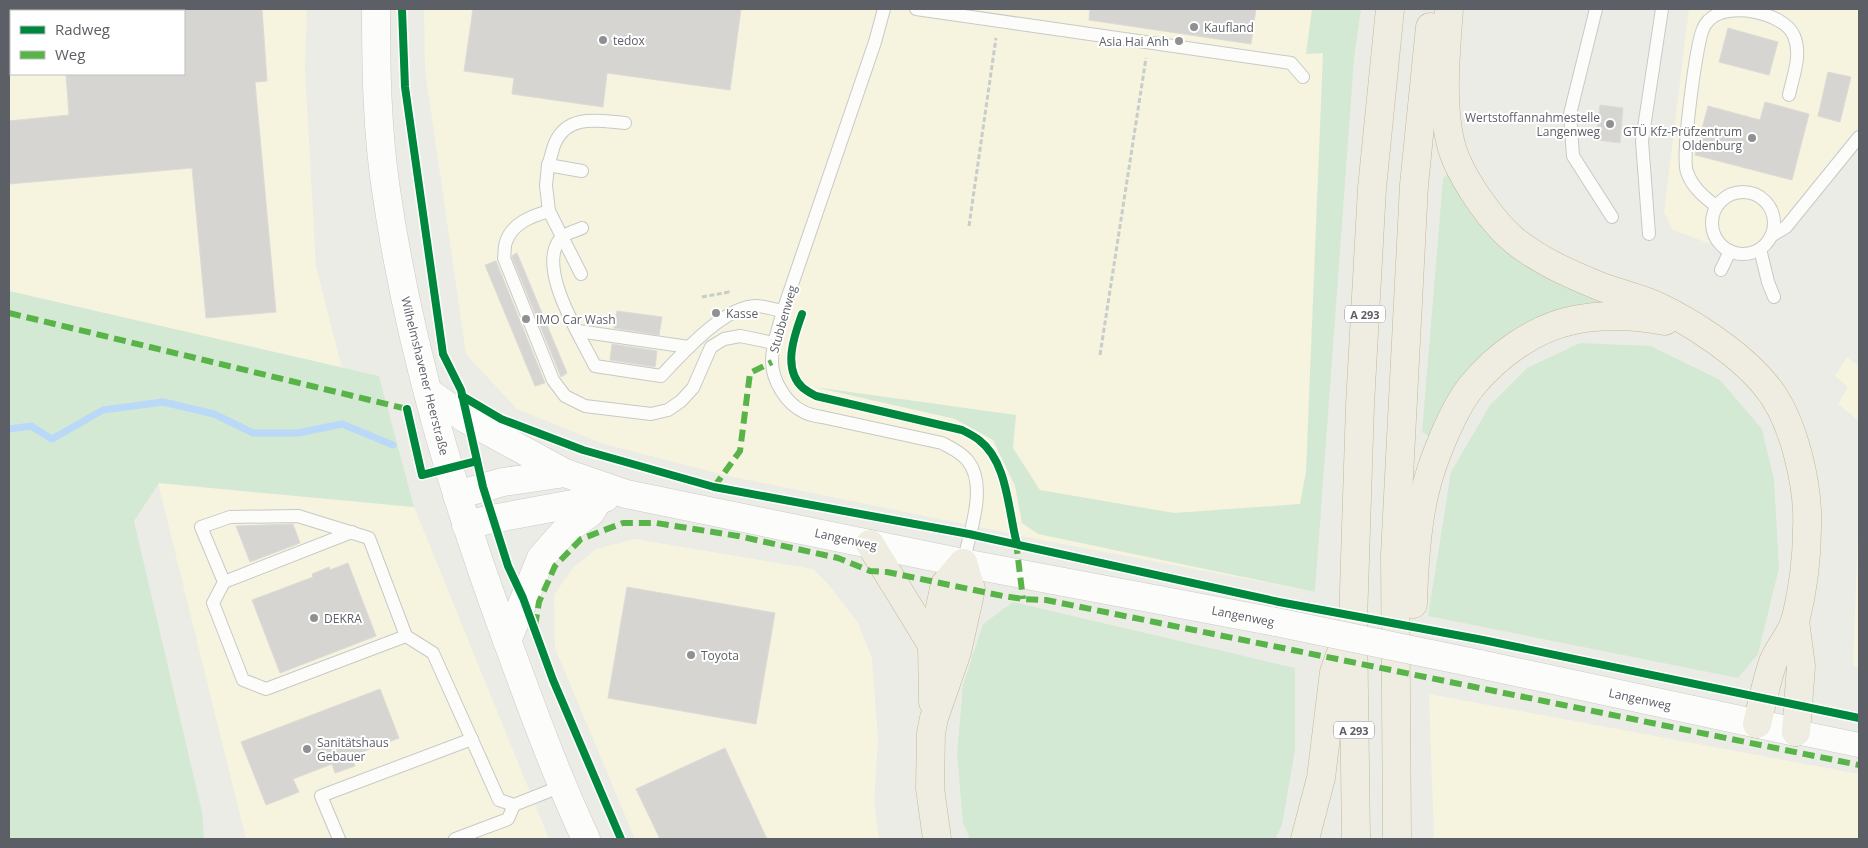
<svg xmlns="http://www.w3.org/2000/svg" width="1868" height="848" viewBox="0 0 1868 848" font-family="'Open Sans',sans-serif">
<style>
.commercial{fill:#f6f3df;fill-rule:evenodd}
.green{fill:#d4e9d3}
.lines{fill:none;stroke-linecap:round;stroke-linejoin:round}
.stream{stroke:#bad8f8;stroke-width:7}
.building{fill:#d6d5d2;stroke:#dcdbd6}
.lane-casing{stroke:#c8c9c7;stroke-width:14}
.street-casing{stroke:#c8c9c7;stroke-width:25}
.secondary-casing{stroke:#c9c9c8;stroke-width:29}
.highway-casing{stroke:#c4b993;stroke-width:29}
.path{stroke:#c8cdcb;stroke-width:3;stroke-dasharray:5 2.5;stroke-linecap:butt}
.lane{stroke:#fcfcfb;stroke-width:12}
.street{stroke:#fcfcfb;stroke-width:24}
.secondary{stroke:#fcfcfb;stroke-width:28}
.highway{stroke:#efede1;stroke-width:28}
.secondary-bridge-casing{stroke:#c9c9c8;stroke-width:29;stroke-linecap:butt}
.secondary-bridge{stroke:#fcfcfb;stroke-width:28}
.quiet{stroke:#58b448;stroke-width:6;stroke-dasharray:12 6;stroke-linecap:butt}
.cycleway-casing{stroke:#fff;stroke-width:11}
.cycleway{stroke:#00873e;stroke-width:8}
.poi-dot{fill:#8e9092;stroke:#fff;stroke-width:2}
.labels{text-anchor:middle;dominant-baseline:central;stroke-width:4;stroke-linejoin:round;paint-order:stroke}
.shield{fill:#fff;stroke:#8d8f93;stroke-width:1}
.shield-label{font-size:11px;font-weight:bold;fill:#5c5f65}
.poi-label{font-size:12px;fill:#5c5f65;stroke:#fff;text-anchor:start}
.street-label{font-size:12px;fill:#5c5f65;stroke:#fff}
</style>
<rect width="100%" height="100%" fill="#ecece7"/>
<!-- commercial -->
<g class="commercial">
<path d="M9 9H307L305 69 316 267 342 368 9 291ZM11 11H184V74H11Z"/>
<polygon points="424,9 1360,9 1345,143 1315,592 1052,542 724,475 604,444 517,409 466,354 425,70"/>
<polygon points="1689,9 1859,9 1859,137 1760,249 1730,251 1673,230 1664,212"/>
<polygon points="1847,357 1859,366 1859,421 1838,404 1848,387 1835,376"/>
<polygon points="158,483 414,507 549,839 246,839"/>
<polygon points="1859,509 1859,667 1853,666"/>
<polygon points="635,539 813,569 828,584 858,623 872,659 878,739 874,801 879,839 635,839 555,648 554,595 573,568 596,549"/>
<polygon points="1429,694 1859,774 1859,839 1434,839"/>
</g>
<!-- green -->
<g class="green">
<polygon points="1312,9 1361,9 1354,60 1315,592 1038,534 1022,523 1015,486 993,440 955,419 814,387 1016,415 1013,448 1040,490 1174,513 1300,504 1306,472 1323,53 1306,54"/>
<polygon points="1452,170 1495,238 1617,300 1544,317 1430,437 1422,432 1443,178"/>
<polygon points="9,291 379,376 414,507 159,483 134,521 202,812 204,839 9,839"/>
<polygon points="1580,343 1651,346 1720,380 1762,429 1774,480 1779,568 1758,654 1738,678 1428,616 1451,472 1490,405 1527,368"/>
<polygon points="1013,602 1295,668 1295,750 1282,825 1275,839 970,839 963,823 957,754 963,685 983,624"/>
</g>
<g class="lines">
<!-- stream -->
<polyline class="stream" points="9,429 31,426 52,439 103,410 163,402 214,414 253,433 298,433 342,424 393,445"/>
</g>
<!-- building -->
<g class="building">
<polygon points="184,9 262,9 267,81 255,82 276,312 206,318 192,168 9,184 9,121 69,115 66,74 184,74"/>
<polygon points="473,9 741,9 730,90 607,73 603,107 512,94 514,78 464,71"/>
<polygon points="1090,9 1256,9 1251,44 1089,20"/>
<polygon points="1728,28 1778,42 1769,75 1719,62"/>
<polygon points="1828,72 1851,77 1840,122 1818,116"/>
<polygon points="1765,102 1809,114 1792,180 1695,155 1708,106 1760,120"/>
<polygon points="1600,105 1623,108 1620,143 1596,140"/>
<polygon points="517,253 567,373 561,377 512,257 513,255"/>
<polygon points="496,261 545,383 535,386 485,265"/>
<polygon points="617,311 662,317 659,335 614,328"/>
<polygon points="612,344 657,351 655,367 610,360"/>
<polygon points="293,524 300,543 250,562 236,526"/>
<polygon points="348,563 376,636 280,673 252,600 313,577 312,574 329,567 330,570"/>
<polygon points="627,587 775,613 756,724 608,698"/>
<polygon points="380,689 399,738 351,756 355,766 335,773 332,764 293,779 299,792 266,805 241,742"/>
<polygon points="725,748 767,839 660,839 636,789"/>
</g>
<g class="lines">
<defs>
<g id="lane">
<path d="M884 9 875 42 783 311C779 327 772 344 772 361 772 380 786 404 804 412 809 415 816 416 822 417L942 443C951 448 961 452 968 461 988 486 969 535 963 563"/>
<polyline points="916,9 1291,63 1303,77"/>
<polyline points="1596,9 1570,114 1573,156 1612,217"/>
<path d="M548 165C551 158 552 150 555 143 568 113 600 121 625 123"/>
<circle cx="1743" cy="223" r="31"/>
<path d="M1716 206C1704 197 1692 187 1687 172 1681 158 1696 45 1703 29 1704 26 1707 22 1709 20 1727 1 1784 12 1794 36 1802 55 1793 76 1789 95"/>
<path d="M549 211C532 216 512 223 506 242 504 247 505 253 504 258L553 380 565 396 585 406 651 414 668 410 681 401 693 388 711 347 724 339 740 336 774 343"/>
<path d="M582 228C576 231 565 233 561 238 535 267 581 337 595 366L661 376C682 354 724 306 756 306 765 306 775 310 783 311"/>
<polyline points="1649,234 1642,141 1662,9"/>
<polyline points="1771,236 1786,227 1859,137"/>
<polyline points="1760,249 1768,282 1774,297"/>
<polyline points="1721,270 1730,251"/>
<polyline points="581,274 549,211 546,186 548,165 582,171"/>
<polyline points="578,331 689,347"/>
<polyline points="224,582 352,532"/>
<polyline points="406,636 266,689 243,680 213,603 224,582 201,527 230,517 298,516 369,538 406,636 433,653 499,800 514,805 562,786"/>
<polyline points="339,839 321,796 472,739"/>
<polyline points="455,839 508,819 514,805"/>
</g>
<polyline id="street" points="1796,732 1859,745"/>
<g id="secondary">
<path d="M376 9C376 69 377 130 386 190 409 349 456 504 512 654 535 717 558 779 586 839"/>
<polyline points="428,392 466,419 565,473 626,494 963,563 1276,622"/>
<polyline points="457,495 503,482 565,473"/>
<polyline points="466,525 492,519 605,498"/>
<polyline points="507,641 541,558 563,533 591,512 599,499"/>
<polyline points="1479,664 1796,732"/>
</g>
<g id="highway">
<path d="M1449 9C1446 52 1439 116 1455 157 1466 184 1493 223 1515 241 1540 261 1570 274 1599 286 1617 293 1637 297 1655 305 1692 322 1742 355 1767 387 1794 420 1809 487 1807 528 1807 558 1803 589 1796 618 1792 634 1779 647 1773 662 1766 682 1762 704 1757 724"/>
<polyline points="870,544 932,645"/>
<path d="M1413 604C1414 567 1416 528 1425 491 1432 462 1452 411 1471 387 1496 356 1534 328 1574 320 1604 314 1634 315 1665 321"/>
<polyline points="1795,621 1801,666 1796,732"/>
<polyline points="933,702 932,645 945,584 963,563"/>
<polyline points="937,839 930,788 931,733 934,718 957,652 971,589 963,563"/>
<polyline points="1305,839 1321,778 1334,672 1347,636"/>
<polyline points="1356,839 1353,621 1360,405 1372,188 1390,9"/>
<polyline points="1397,839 1395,555 1414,185 1430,27"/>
</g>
</defs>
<!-- lane casing -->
<use href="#lane" class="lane-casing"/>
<!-- street casing -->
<use href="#street" class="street-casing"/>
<!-- secondary casing -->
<use href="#secondary" class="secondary-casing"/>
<!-- highway casing -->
<use href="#highway" class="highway-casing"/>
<!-- path -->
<g class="path">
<polyline points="969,226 996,38"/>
<polyline points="702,297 729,292 730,294"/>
<polyline points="1100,355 1146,58"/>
</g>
<!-- lane -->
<use href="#lane" class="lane"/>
<!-- street -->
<use href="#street" class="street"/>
<!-- secondary -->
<use href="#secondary" class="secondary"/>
<!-- highway -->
<use href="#highway" class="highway"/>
<defs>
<polyline id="secondary-bridge" points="1276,622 1479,664"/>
</defs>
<!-- secondary-bridge casing -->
<use href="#secondary-bridge" class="secondary-bridge-casing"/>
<!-- secondary-bridge -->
<use href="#secondary-bridge" class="secondary-bridge"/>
<!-- quiet -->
<g class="quiet">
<polyline points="9,313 407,409 408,412"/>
<polyline points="714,487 740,451 750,373 772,362"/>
<polyline points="1016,542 1023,599"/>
<polyline points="535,626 539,602 555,566 581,539 623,523 656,523 738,536 838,558 870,571 887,572 1003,596 1023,599 1046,600 1859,765"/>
</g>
<defs>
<g id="cycleway">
<polyline points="402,9 405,87 443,354 461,390 483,487 508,566 523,598 553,680 621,839"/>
<path d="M802 314C794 336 782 369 803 388 807 391 812 394 816 396L962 430C968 433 974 436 979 440 1008 462 1008 511 1017 544"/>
<polyline points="462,396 501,419 583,450 714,487 969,534 1279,602 1483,640 1859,718"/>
<polyline points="407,409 422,475 477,461"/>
</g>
</defs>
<!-- cycleway casing -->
<use href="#cycleway" class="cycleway-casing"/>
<!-- cycleway -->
<use href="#cycleway" class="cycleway"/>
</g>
<!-- markers -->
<g class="poi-dot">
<circle cx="1194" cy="27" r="5"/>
<circle cx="603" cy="40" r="5"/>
<circle cx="1179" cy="41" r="5"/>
<circle cx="1610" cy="124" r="5"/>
<circle cx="1752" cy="138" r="5"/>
<circle cx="716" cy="313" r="5"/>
<circle cx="526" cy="319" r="5"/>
<circle cx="314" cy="618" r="5"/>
<circle cx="691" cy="655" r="5"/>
<circle cx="307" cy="749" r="5"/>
</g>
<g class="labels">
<!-- shield labels -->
<g class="shield">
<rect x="1345" y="305.5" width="40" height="17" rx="4"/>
<rect x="1334" y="721.5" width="40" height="17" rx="4"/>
</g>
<g class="shield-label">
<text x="1365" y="314">A 293</text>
<text x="1354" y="730">A 293</text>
</g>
<!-- poi labels -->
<g class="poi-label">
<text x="1204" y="27">Kaufland</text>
<text x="613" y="40">tedox</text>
<text x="1169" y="41" text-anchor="end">Asia Hai Anh</text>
<text x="1600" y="117" text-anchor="end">Wertstoffannahmestelle<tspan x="1600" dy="14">Langenweg</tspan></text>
<text x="1742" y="131" text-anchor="end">GTÜ Kfz-Prüfzentrum<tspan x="1742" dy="14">Oldenburg</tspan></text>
<text x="726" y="313">Kasse</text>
<text x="536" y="319">IMO Car Wash</text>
<text x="324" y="618">DEKRA</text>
<text x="701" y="655">Toyota</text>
<text x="317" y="742">Sanitätshaus<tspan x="317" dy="14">Gebauer</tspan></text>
</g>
<!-- street labels -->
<g class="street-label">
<text transform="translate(783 319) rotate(-74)">Stubbenweg</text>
<text transform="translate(425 376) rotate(76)">Wilhelmshavener Heerstraße</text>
<text transform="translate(846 539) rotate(12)">Langenweg</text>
<text transform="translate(1243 616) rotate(11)">Langenweg</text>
<text transform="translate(1640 699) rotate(12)">Langenweg</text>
</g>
</g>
<!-- border -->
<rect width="1868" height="848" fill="none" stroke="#5c5f65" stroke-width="20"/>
<!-- legend -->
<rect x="10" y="10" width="175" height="65" fill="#ffffff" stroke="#bebfc1"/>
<rect x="20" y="26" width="25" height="8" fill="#00873e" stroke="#bebfc1"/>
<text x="55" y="35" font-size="15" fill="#5c5f65">Radweg</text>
<rect x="20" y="51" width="25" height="8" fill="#58b448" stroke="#bebfc1"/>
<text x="55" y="60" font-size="15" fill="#5c5f65">Weg</text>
</svg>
